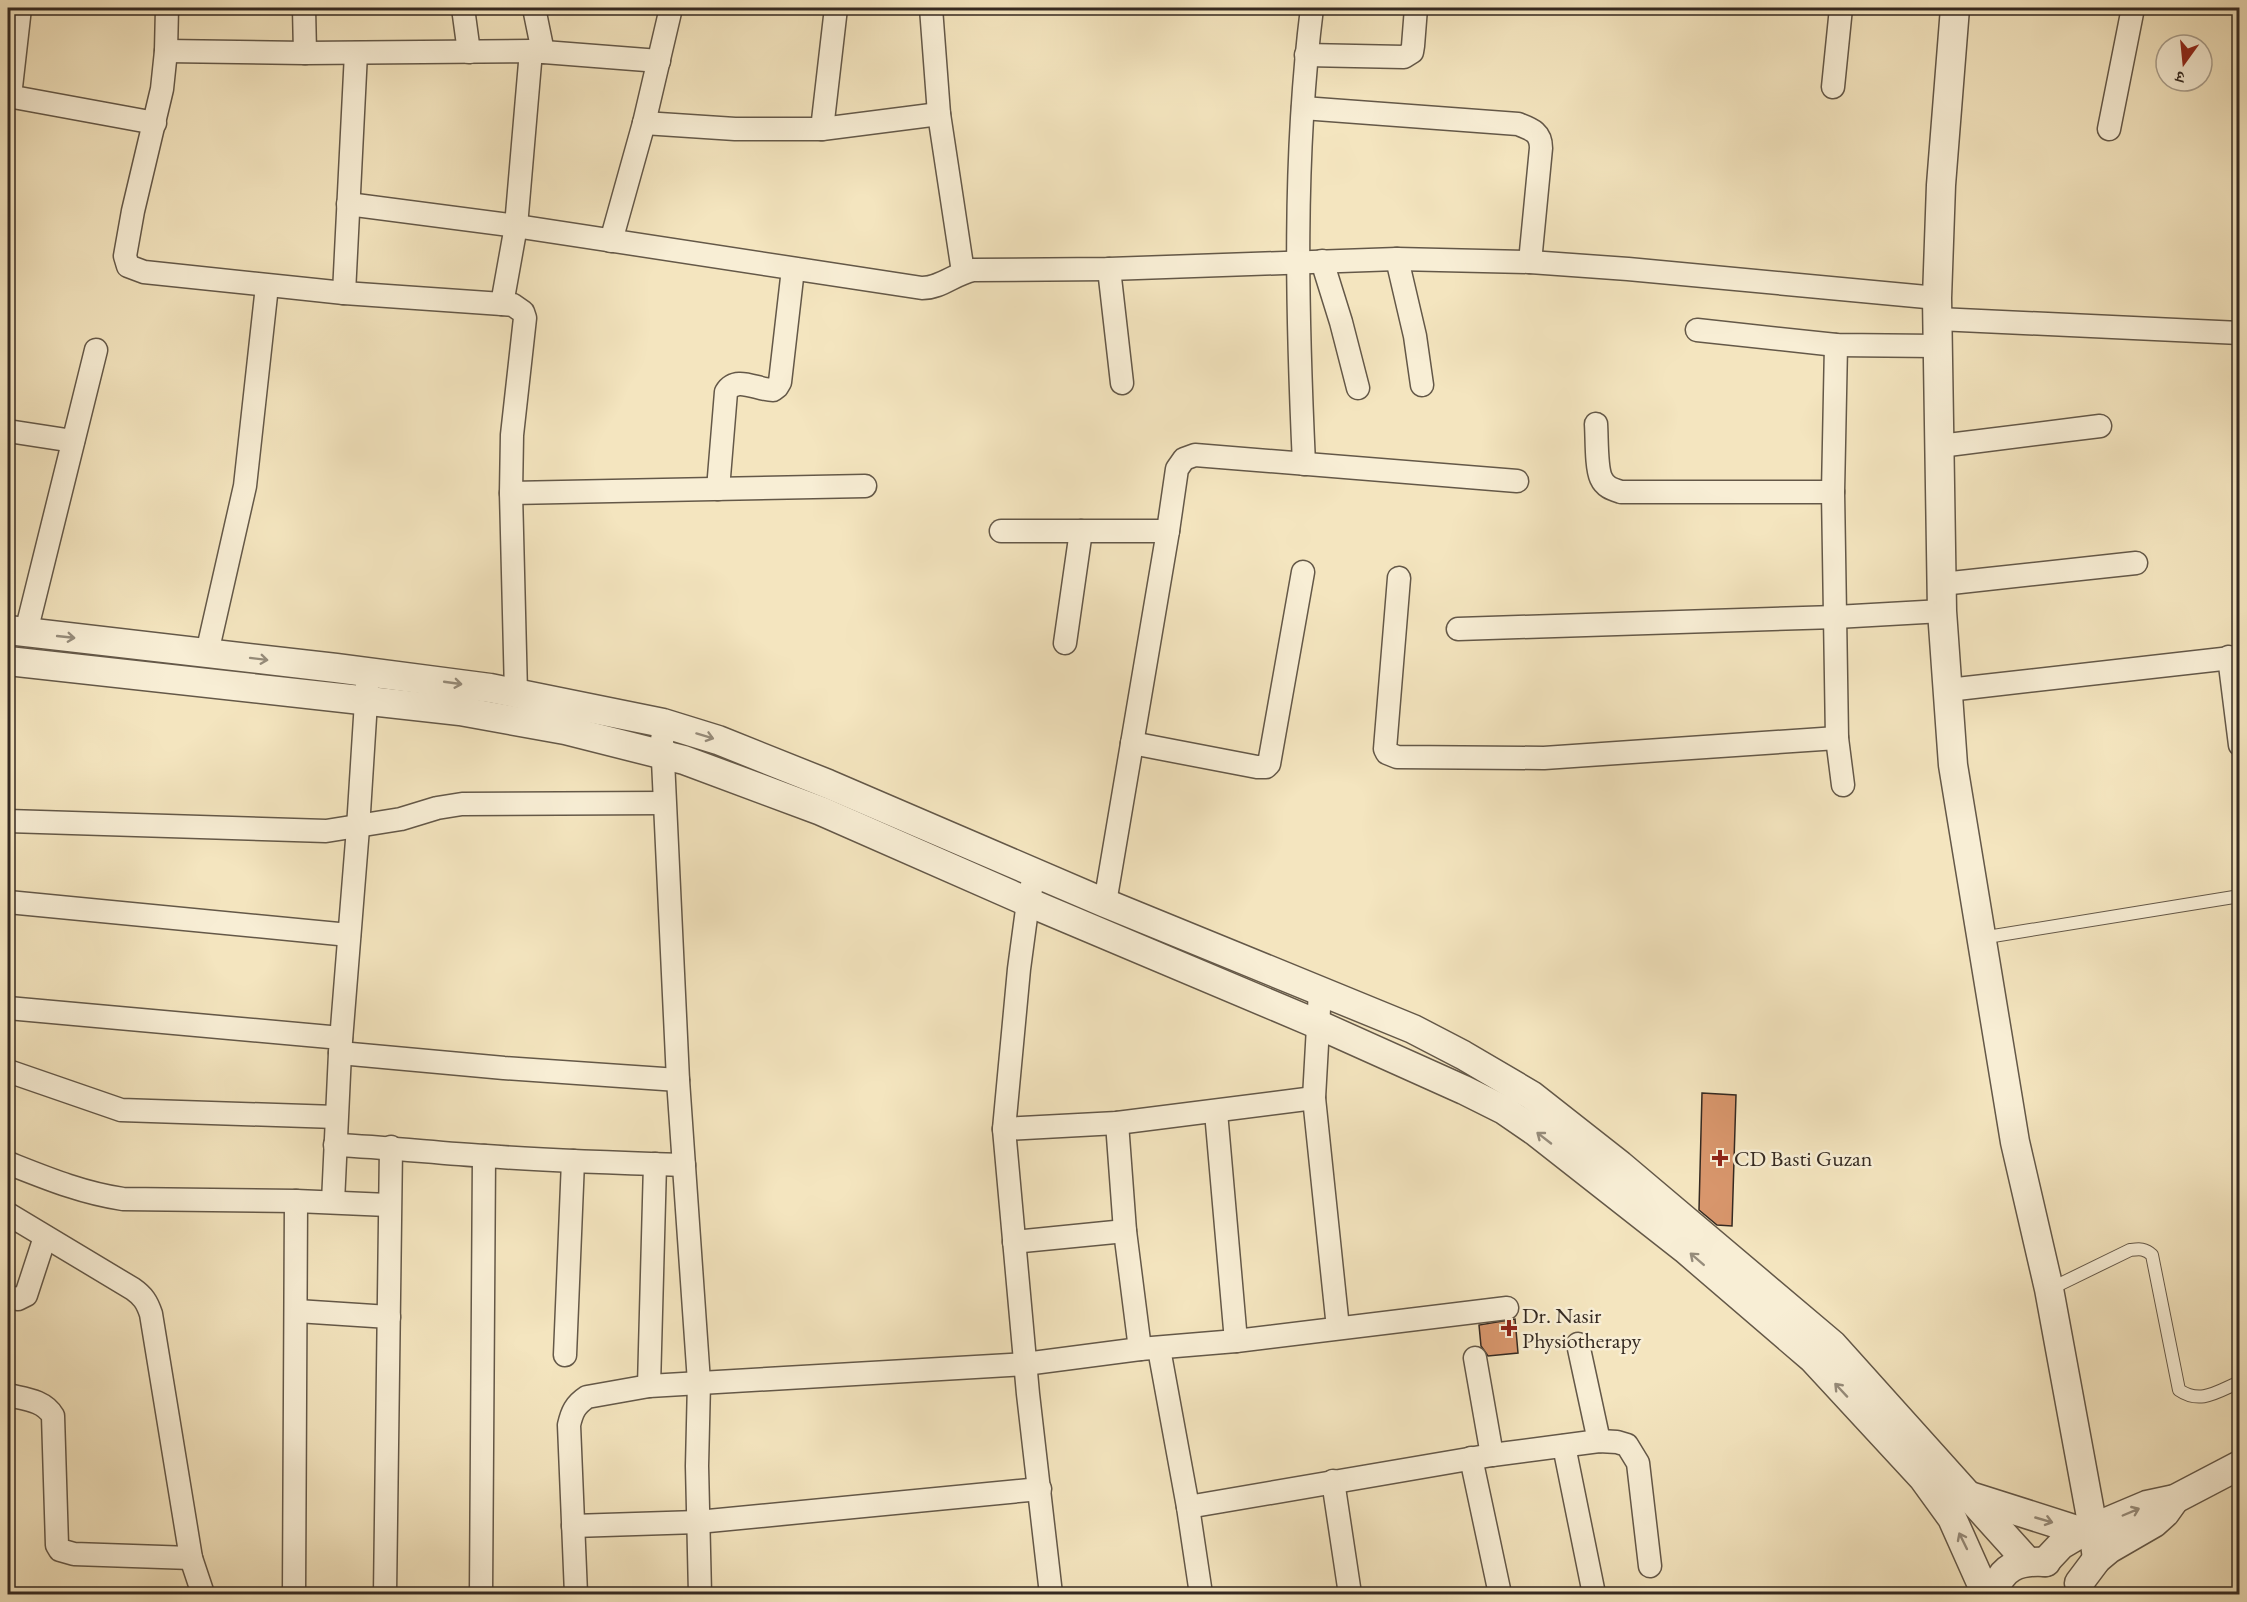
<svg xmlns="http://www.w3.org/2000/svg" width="2247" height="1602" viewBox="0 0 2247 1602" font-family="'EB Garamond','Noto Serif Devanagari',serif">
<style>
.building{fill:#d8966c;stroke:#342921;stroke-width:1.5}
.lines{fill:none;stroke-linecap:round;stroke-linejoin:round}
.service-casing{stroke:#645848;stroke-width:14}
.minor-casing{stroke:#645848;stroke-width:25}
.tertiary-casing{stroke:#645848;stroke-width:31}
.service{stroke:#f8eed5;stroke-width:12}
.minor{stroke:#f8eed5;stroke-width:22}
.tertiary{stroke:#f8eed5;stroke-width:28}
.oneway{stroke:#968c7b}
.poi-dot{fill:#8f2418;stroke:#f8eed5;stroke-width:2}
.labels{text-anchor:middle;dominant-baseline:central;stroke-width:5;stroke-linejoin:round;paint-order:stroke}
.poi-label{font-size:22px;fill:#342921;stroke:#f8eed5;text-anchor:start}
</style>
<rect width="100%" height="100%" fill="#f4e5bf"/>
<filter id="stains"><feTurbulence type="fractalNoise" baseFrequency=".00333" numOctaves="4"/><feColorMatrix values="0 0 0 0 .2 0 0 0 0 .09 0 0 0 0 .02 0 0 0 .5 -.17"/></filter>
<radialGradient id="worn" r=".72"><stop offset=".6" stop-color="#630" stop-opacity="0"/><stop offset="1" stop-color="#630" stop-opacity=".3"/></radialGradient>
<!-- building -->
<g class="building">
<polygon points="1702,1093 1736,1095 1732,1226 1717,1225 1699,1210"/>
<polygon points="1515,1319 1518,1353 1488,1356 1481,1346 1479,1325"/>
</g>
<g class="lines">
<defs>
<g id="service">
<polyline points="1981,938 2240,896"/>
<path d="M2050 1289 2130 1250C2139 1249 2145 1248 2152 1255L2179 1390C2201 1405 2218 1391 2240 1382"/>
</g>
<g id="minor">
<polyline points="167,8 166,51 162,89 133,211 125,256 128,266 144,272 344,293 502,304 513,305 523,312 525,318 512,435 511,493 516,693"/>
<polyline points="304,8 305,53"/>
<polyline points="463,8 469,52"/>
<polyline points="534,8 543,52"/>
<polyline points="931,8 939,114 963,272"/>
<polyline points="166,51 305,53 531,51 659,61"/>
<polyline points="1306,55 1404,57 1412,52 1413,46 1416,8"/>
<polyline points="1833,87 1841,8"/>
<polyline points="8,96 155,123"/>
<polyline points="10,96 20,8"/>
<path d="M1303 108 1518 124C1531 129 1541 132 1541 148L1530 262"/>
<polyline points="644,123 735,129 822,129 939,114"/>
<polyline points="822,129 836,8"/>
<polyline points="2109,129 2133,8"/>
<path d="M348 204 516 226 922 288C941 288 954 274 973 270L1109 269 1397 259 1530 262 1628 269 1937 298"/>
<polyline points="611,241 644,123 671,8"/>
<polyline points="1397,259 1415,336 1422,385"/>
<polyline points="1322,261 1341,322 1358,388"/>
<polyline points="1109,269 1122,383"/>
<polyline points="344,293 356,53"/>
<polyline points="502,304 516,226 531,51"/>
<polyline points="1938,319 2240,333"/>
<polyline points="1697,330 1836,345 1937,346"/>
<polyline points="1836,345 1833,492 1837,738 1843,785"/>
<path d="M1596 424C1597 438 1596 467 1601 478 1605 487 1612 489 1621 492H1833"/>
<polyline points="8,431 73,441"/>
<polyline points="1940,446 2100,426"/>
<path d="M1304 464C1297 313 1293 159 1312 8"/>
<path d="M718 489 726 392C736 375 757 390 773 390L777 387 780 382 793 269"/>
<polyline points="511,493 865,486"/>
<polyline points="1001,531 1168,531"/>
<polyline points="1399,578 1385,749 1387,753 1397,757 1544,758 1837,738"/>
<polyline points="1942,584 2136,563"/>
<polyline points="1458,629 1836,617 1942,611"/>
<polyline points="26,632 96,350"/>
<polyline points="1065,643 1081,531"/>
<polyline points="207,653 245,486 267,286"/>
<polyline points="2229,657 2240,745"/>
<polyline points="1948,690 2240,657"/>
<polyline points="662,739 678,1080 699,1382 697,1466 700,1594"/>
<polyline points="1132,743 1257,767 1266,767 1269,764 1303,572"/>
<polyline points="8,821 326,831 401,819 437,808 462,804 664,803"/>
<polyline points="1035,872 1028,902 1019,969 1004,1129 1028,1394 1051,1594"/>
<polyline points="8,902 349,935"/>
<polyline points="1105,903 1168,531 1177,469 1184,459 1195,455 1517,481"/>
<polyline points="1320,991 1314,1098 1338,1328"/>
<polyline points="8,1008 341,1038"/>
<polyline points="340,1053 504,1068 678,1080"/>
<polyline points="8,1071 121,1110 336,1117"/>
<polyline points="1216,1112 1236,1341"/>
<polyline points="1117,1123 1125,1231 1140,1349"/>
<polyline points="1004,1129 1117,1123 1314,1098"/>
<path d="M335 1145C386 1147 436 1153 486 1156 552 1161 618 1163 684 1165"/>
<path d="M8 1163C46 1178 82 1193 123 1199L296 1201 388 1205"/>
<polyline points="333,1202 340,1053 358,828 367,686"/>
<path d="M8 1214 133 1289C143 1296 147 1302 151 1314L191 1558 203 1594"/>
<polyline points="1014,1242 1125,1231"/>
<polyline points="8,1297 18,1299 26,1295 45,1237"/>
<polyline points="297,1311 389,1317"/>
<polyline points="1578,1344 1599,1441"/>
<polyline points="1159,1349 1188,1507 1201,1594"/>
<polyline points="565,1355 573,1161"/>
<polyline points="1475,1358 1492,1455"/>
<polyline points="649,1386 655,1164"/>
<path d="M8 1395C24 1399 44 1400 53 1416L57 1545 60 1550 74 1554 191 1558"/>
<polyline points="1564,1446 1594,1594"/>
<polyline points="1471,1458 1500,1594"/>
<polyline points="1333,1481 1350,1594"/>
<polyline points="1188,1507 1492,1455 1599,1441 1617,1442 1627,1445 1638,1463 1650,1566"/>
<polyline points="573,1526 698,1522 1040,1489"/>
<polyline points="294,1594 296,1201"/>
<polyline points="385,1594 391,1147"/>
<polyline points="481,1594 484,1156"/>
<path d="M576 1594 569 1425C572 1412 575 1405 587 1397L649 1386 1025 1364 1140 1349 1236 1341 1507 1308"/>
</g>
<g id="tertiary">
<polyline points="1955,8 1941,185 1937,298 1942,611 1953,765 2015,1142 2049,1289 2093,1528 2097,1559"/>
<polyline points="8,630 336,668 490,688 663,723 718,740 828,784 1105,903 1413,1029 1463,1055 1531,1095 1620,1165 1833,1345 2027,1561"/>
<polyline points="8,661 460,711 565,730 684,760 821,811 1028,902 1317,1024 1464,1090 1504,1110 1536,1132 1685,1249 1813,1359 1923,1478 1952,1518 1986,1594"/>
<polyline points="1970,1496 2083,1532"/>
<polyline points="2045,1562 2061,1545 2083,1532 2147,1505 2175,1499 2240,1465"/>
<polyline points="2079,1583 2097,1559 2109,1549 2154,1523 2165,1513 2175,1499"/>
<path d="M1994 1594C2000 1567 2019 1560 2046 1562"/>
</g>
</defs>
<!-- service casing -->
<use href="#service" class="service-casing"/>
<!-- minor casing -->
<use href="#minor" class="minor-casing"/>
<!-- tertiary casing -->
<use href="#tertiary" class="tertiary-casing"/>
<!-- service -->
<use href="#service" class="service"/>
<!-- minor -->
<use href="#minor" class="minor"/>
<!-- tertiary -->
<use href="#tertiary" class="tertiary"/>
</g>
<!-- one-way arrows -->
<defs><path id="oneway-shaft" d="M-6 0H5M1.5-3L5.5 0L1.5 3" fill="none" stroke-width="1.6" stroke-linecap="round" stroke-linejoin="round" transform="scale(1.5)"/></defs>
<g class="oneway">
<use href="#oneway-shaft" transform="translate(66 637) rotate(6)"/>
<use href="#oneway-shaft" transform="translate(259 659) rotate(7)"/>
<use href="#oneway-shaft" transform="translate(453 683) rotate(8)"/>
<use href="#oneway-shaft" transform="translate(705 736) rotate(17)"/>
<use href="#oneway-shaft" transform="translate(1544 1138) rotate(-142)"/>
<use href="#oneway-shaft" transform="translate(1697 1259) rotate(-139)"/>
<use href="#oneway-shaft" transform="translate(1841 1390) rotate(-133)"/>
<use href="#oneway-shaft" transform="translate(2131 1512) rotate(-23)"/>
<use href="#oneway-shaft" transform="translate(2044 1520) rotate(16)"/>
<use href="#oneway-shaft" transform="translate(1963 1541) rotate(-116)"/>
</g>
<!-- markers -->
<g class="poi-dot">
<path d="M1717 1149h6v6h6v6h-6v6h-6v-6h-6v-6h6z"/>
<path d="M1506 1319h6v6h6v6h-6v6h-6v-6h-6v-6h6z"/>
</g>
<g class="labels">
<!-- poi labels -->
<g class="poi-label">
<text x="1734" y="1158">CD Basti Guzan</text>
<text x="1522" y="1315">Dr. Nasir<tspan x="1522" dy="25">Physiotherapy</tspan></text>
</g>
</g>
<!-- margin -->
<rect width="2247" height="1602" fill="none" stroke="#f4e5bf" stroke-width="30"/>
<rect x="9" y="9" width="2229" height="1584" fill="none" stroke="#342921" stroke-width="3"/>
<rect x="15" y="15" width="2217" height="1572" fill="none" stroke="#342921" stroke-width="1.5"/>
<!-- north arrow -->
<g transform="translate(2184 63) rotate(195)"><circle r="28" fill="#f8eed5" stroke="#aa9f8d" stroke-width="1.5"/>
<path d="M0-4.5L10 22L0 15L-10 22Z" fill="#8f2418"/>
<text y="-9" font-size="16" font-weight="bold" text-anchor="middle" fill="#342921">उ</text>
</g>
<rect width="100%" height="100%" filter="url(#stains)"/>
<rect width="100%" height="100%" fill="url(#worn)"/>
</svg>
